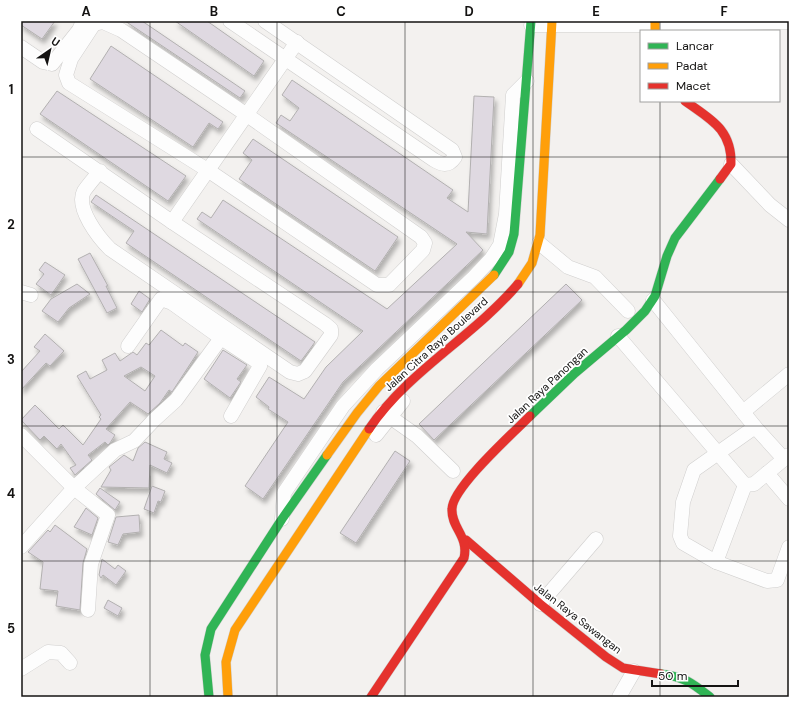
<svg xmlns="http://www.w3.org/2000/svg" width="810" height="718" viewBox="0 0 810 718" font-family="'DM Sans',sans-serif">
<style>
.building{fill:#dfd9e1;stroke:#b2b0b0;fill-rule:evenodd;filter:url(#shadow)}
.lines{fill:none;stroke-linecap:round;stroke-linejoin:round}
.street-casing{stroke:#d0cfce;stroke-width:15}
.fast-casing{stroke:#d0cfce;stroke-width:10}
.slow-casing{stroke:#d0cfce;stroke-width:10}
.jam-casing{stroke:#d0cfce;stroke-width:10}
.street{stroke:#fdfdfd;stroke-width:14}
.fast{stroke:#30b455;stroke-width:9}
.slow{stroke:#ff9f0a;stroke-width:9}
.jam{stroke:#e5322d;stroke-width:9}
.grid{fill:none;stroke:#141312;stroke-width:1;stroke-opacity:0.55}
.labels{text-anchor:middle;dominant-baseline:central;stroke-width:3.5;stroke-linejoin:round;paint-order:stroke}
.street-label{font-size:11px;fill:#141312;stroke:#fff}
.neatline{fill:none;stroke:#141312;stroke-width:1.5}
.grid-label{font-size:13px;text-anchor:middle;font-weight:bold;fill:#141312}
</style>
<defs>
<filter id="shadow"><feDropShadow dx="2.5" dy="4.5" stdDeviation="2" flood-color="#0004"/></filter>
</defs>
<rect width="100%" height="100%" fill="#f3f1ef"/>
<!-- building -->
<g class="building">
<polygon points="21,21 55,21 42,39 21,25"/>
<polygon points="125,21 142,21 245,91 240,98"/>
<polygon points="175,21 207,21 264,61 254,76"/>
<polygon points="111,46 223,122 218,129 209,123 193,147 90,79"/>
<polygon points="292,80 453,190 447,198 468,212 474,96 494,97 488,213 487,234 466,232 483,250 343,382 263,499 245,486 288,422 268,409 269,407 256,397 269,377 304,399 326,367 363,331 197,219 202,212 211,218 223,200 387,309 457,244 276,123 281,115 290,121 299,108 282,95"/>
<polygon points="57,91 186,176 168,201 40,114"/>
<polygon points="253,139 398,237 375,271 239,179 252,160 243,153"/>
<polygon points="96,195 315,342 310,349 301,361 126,243 134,231 91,202"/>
<polygon points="90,253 108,286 106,286 117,308 107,313 78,259"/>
<polygon points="45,262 65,275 51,295 36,284 44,274 39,270"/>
<polygon points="77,284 90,294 69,308 58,322 42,311 51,299"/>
<polygon points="566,284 582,300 434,440 419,424"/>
<polygon points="139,291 150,299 142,312 131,304"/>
<path d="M161 330 183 346 185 343 198 352 172 392 169 390 160 403 148 414 130 402 106 429 115 435 110 443 108 445 105 442 88 455 92 460 75 475 70 468 76 465 61 444 57 449 44 436 40 440 21 420 35 405 59 429 63 425 83 445 101 419 99 417 101 415 77 376 86 371 90 379 107 370 102 360 115 353 120 361 133 352 137 355 146 343 149 345ZM141 367 155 376 145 391 124 376Z"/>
<polygon points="45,334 64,351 50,366 46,363 21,390 21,372 40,351 34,347"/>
<polygon points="223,350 247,365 237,379 241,382 230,398 204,379"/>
<polygon points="145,442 167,452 164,459 172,463 167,473 150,465 149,488 101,487 111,470 109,467 124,455 133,461 138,448"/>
<polygon points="395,451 410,461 356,543 340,533"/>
<polygon points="152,486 165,491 161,502 158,501 154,513 144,509"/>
<polygon points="100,488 120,502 115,510 96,494"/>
<polygon points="86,508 98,518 92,535 74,527"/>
<polygon points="139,515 140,532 123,534 118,545 108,542 116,517"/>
<polygon points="55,525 87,549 83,563 80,610 56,606 58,591 40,589 43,562 28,552 48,530 50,532"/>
<polygon points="102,559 115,569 118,565 126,571 116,585 103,575 101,578 99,575"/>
<polygon points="108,600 122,608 118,616 104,608"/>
</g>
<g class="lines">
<defs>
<g id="street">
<path d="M230 21 434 160C442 165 449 166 455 157L452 150 265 21"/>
<polygon points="103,22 121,30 247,115 421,237 425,243 423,250 389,285 377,285 209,171 69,83 66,75 71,59 94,24"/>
<polyline points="531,25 655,25 789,22"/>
<polyline points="21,47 43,62 52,64 79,30 83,21"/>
<path d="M37 129 172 222 325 324 331 329V335L305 371 298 374 290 372 110 249C99 238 75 208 84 191 89 184 95 177 100 171"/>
<polyline points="731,164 770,205 789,220"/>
<polyline points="172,222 297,42"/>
<polyline points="539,243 568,267 595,277 628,311"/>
<polyline points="21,292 31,295"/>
<polyline points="653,300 755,427 784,459"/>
<polyline points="618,336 745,485 754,484 789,455"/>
<polyline points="128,346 161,299 172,303 221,338"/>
<polyline points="383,412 417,436 453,471"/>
<polyline points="743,412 789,374"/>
<polyline points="21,435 74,488 108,515 91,564 88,610"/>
<polyline points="376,435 403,401"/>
<polyline points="767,473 789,499"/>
<polyline points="745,485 716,562 683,543 680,536 683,502 694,470 755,427"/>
<polyline points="282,519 284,493 343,406 377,369 474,277 491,259 500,245 506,214 513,95 527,81"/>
<polyline points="21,547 74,488 115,450 134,441 154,420 176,400 221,338 256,361 260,366 231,416"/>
<polyline points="716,562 767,581 777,580 789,547"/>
<polyline points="540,604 596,539"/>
<polyline points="21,669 48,652 61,653 70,663"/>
<polyline points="619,697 634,671"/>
</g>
<g id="fast">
<polyline points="494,275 509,252 514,234 531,21"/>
<polyline points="530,416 575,373 626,330 645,311 655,296 667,256 675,238 720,179"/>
<path d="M661 674C685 677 692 683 710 697"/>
<polyline points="209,697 205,655 211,629 282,519 327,455"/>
</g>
<g id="slow">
<polyline points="655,21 655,31"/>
<polyline points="518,284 532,263 540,235 552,21"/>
<polyline points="327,455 357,413 379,386 494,275"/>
<polyline points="228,697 226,662 235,630 369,429"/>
</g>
<g id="jam">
<path d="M685 101C710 119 732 129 731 164L720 179"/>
<path d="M369 429C408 371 473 337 518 284"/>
<polyline points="466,540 540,604 606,657 623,668 661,674"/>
<path d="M371 697 464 558C469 536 451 528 452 509 452 488 513 433 530 416"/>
</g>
</defs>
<!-- street casing -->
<use href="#street" class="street-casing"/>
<!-- fast casing -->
<use href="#fast" class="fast-casing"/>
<!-- slow casing -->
<use href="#slow" class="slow-casing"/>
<!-- jam casing -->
<use href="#jam" class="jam-casing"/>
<!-- street -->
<use href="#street" class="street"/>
<!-- fast -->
<use href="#fast" class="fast"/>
<!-- slow -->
<use href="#slow" class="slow"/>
<!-- jam -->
<use href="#jam" class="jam"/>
</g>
<!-- grid -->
<path class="grid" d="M150 21V697M277 21V697M405 21V697M533 21V697M660 21V31M660 101V697M21 157H789M21 292H789M21 426H789M21 561H789"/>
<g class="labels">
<!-- street labels -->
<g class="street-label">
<text transform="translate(436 344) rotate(-42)">Jalan Citra Raya Boulevard</text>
<text transform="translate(547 385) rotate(-43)">Jalan Raya Panongan</text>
<text transform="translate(578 618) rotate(38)">Jalan Raya Sawangan</text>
</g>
</g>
<!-- border -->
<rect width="810" height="718" fill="none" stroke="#ffffff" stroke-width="44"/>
<!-- legend -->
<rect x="640" y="30" width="140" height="72" fill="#ffffff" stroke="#a1a1a0"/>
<rect x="648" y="43" width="20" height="6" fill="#30b455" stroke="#a1a1a0"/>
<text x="676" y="50" font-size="12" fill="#141312">Lancar</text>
<rect x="648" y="63" width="20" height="6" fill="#ff9f0a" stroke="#a1a1a0"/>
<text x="676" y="70" font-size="12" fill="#141312">Padat</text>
<rect x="648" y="83" width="20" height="6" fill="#e5322d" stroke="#a1a1a0"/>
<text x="676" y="90" font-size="12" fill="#141312">Macet</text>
<!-- north arrow -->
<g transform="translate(50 50) rotate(34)" stroke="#ffffff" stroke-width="3" paint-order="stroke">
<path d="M0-3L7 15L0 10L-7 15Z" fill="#141312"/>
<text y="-6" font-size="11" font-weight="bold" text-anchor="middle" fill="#141312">U</text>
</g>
<!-- scale -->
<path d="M652 680v6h86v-6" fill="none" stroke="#141312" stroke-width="2"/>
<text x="658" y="680" font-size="12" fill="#141312" stroke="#ffffff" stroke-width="3" paint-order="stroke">50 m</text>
<rect x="22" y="22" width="766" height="674" class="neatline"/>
<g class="grid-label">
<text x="86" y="16">A</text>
<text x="214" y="16">B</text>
<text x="341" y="16">C</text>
<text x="469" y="16">D</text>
<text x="596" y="16">E</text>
<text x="724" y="16">F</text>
<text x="11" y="94">1</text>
<text x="11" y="229">2</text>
<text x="11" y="364">3</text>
<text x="11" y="498">4</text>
<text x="11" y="633">5</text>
</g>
</svg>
